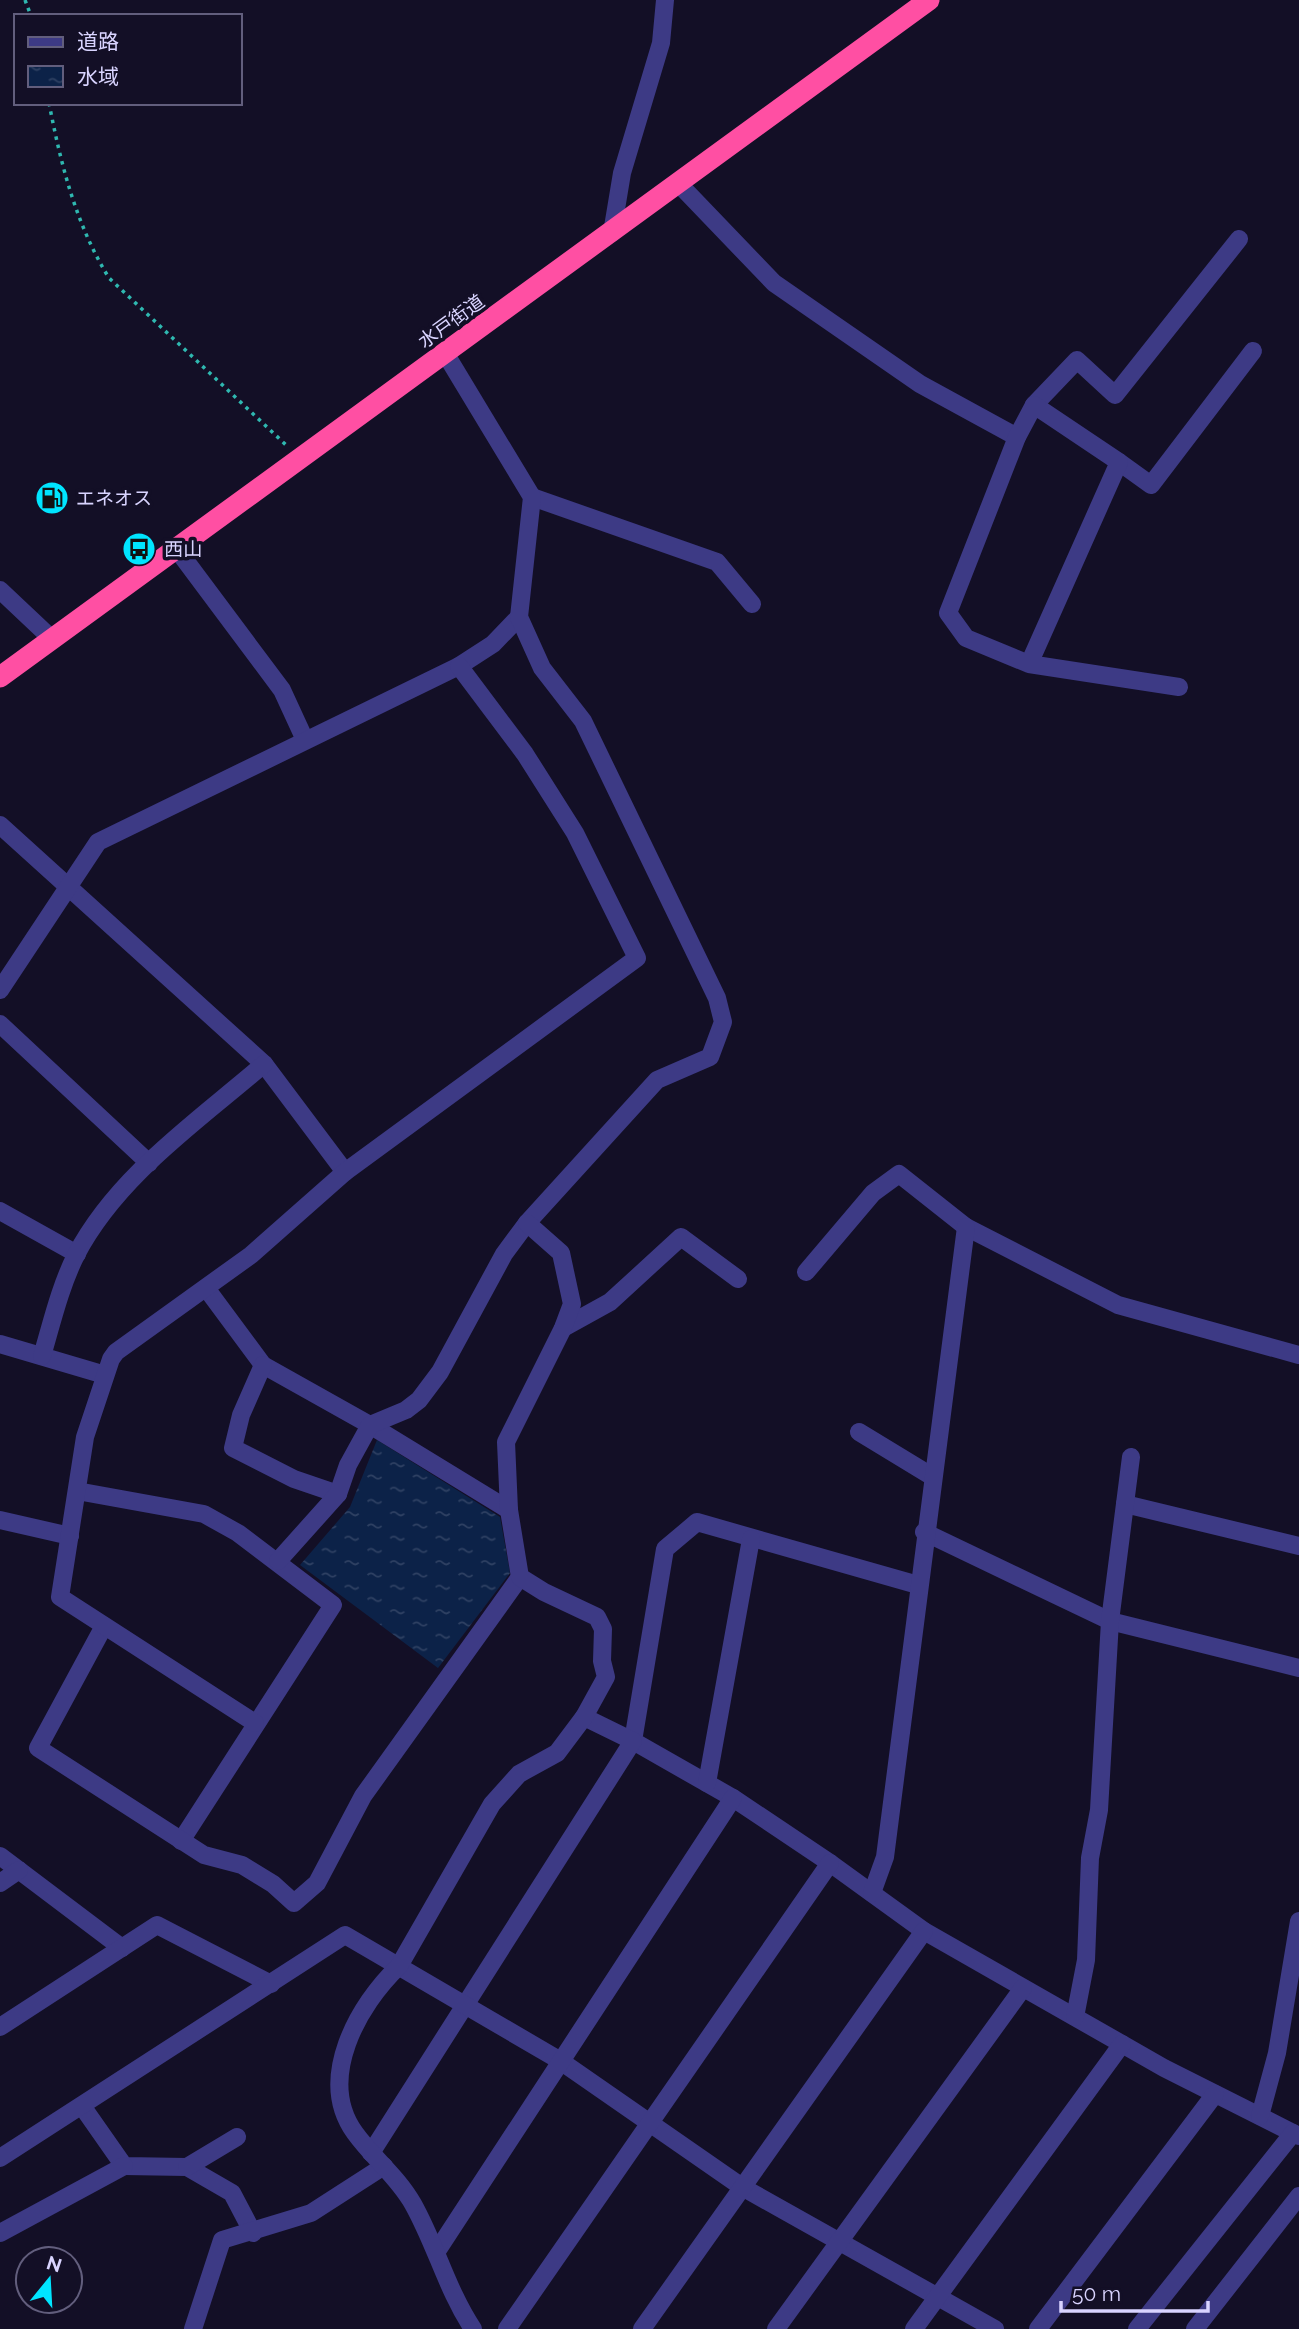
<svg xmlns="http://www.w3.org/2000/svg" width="1299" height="2329" viewBox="0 0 1299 2329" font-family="Raleway,'Noto Sans JP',sans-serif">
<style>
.water{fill:url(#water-ripples)}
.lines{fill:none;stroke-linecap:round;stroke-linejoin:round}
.path{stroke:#2fb8b0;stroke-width:3.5;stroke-dasharray:3.5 5;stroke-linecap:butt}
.minor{stroke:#3d3a85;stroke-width:18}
.highway{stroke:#ff4fa3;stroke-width:21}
.labels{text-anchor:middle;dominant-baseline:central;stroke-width:7;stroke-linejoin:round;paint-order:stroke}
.street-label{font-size:19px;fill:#d9d4ff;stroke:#130f26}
.poi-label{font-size:19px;fill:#d9d4ff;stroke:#130f26;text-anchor:start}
</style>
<defs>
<pattern id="water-ripples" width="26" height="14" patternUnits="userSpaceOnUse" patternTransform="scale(1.75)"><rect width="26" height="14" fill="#0c2248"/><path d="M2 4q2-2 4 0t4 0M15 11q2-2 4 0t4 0" fill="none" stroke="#2f4163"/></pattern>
</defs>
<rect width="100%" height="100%" fill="#130f26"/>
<!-- water -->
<polygon class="water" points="377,1440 500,1517 510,1573 438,1668 300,1565 350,1507"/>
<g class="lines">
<!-- path -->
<g class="path">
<polyline points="25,0 31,16"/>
<path d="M49 103C61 165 76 225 109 278L286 445"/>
</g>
<!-- minor -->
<g class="minor">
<polyline points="679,184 774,283 920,384 1017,437"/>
<polyline points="612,233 622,173 661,43 665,0"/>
<polyline points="1034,405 1077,360 1115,395 1239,239"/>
<polyline points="1119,462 1151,485 1253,351"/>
<polyline points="532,497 717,562 752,604"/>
<polyline points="176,548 282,690 305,740"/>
<polyline points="0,590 52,639"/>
<polyline points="1029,664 1119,462 1034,405 1017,437 948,613 966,638 1029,664 1179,687"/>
<polyline points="0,825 264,1064 345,1172"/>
<polyline points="0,990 98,842 459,666 493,644 519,617"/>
<polyline points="0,1024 149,1163"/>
<polyline points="0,1211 77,1254"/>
<polyline points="806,1272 873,1193 899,1174 966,1227 1118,1305 1299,1355"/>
<polyline points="206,1288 263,1365 370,1425 509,1510"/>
<polyline points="563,1328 610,1302 681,1237 738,1279"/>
<polyline points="0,1344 105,1375"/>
<path d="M42 1356C52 1322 60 1287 76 1255 117 1176 198 1121 264 1064"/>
<polyline points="263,1365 241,1415 233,1448 294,1479 338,1494"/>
<polyline points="859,1432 933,1477"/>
<polyline points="77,1491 204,1514 238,1533 333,1605 181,1841"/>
<polyline points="1125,1504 1299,1546"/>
<polyline points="0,1520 70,1536"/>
<polyline points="924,1532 1110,1621 1299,1668"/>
<polyline points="278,1561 338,1494 348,1465 370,1425 406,1410 419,1400 440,1372 504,1254 527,1223 657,1080 710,1057 723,1022 717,998 583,721 542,668 519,617 532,497 445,353"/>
<polyline points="918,1585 697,1522 665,1549 633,1741 733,1798 830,1863 924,1931 1164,2068 1299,2136"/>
<polyline points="104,1626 38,1748 204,1855 242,1865 273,1884 294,1903 317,1883 363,1796 520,1577"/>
<polyline points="255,1723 60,1597 85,1437 111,1359 116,1352 251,1255 345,1172 637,958 575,833 525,754 459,666"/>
<polyline points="707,1783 751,1539"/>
<polyline points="0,1856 122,1948"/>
<polyline points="0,1883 19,1870"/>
<polyline points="872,1893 885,1857 966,1227"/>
<polyline points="1075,2017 1086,1960 1090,1858 1099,1810 1110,1621 1131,1457"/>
<polyline points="0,2027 157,1925 271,1984"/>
<polyline points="82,2106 124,2166 187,2167 232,2193 253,2233"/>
<polyline points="1260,2116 1277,2053 1299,1921"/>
<polyline points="371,2153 633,1741 584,1717"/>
<polyline points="0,2158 345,1935 559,2060 742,2187 995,2329"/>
<polyline points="187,2167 237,2137"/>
<polyline points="0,2233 124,2166"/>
<polyline points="437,2251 733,1798"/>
<polyline points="193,2329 222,2240 311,2213 384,2166"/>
<path d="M473 2329C447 2290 436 2245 413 2204 398 2177 373 2158 355 2133 316 2079 358 2005 399 1966L492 1804 519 1774 557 1753 584 1717 606 1677 602 1661 603 1629 597 1617 544 1592 520 1577 509 1510 506 1442 563 1328 572 1304 561 1253 527 1223"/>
<polyline points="507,2329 830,1863"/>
<polyline points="642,2329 924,1931"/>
<polyline points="776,2329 1023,1988"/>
<polyline points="914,2329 1122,2044"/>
<polyline points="1038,2329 1215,2094"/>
<polyline points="1137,2329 1293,2133"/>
<polyline points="1195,2329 1299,2196"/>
</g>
<!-- highway -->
<polyline class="highway" points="0,677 929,0"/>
</g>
<!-- icons -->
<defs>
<symbol id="fuel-disc" viewBox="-11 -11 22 22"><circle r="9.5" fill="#00e5ff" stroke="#130f26"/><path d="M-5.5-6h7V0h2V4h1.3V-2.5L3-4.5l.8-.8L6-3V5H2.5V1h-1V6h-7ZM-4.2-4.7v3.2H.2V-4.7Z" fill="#111"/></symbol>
<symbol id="bus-disc" viewBox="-11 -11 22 22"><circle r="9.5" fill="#00e5ff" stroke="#130f26"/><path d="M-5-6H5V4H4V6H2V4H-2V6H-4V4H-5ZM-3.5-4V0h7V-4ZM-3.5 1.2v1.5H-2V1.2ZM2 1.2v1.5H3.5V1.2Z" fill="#111"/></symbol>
</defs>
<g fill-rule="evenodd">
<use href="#fuel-disc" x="33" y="479" width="38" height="38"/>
<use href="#bus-disc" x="120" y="530" width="38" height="38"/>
</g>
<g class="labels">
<!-- street labels -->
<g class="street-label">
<text transform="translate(451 321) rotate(-36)">水戸街道</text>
</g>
<!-- poi labels -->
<g class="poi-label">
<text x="76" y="498">エネオス</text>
<text x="164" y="549">西山</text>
</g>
</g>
<!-- legend -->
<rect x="14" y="14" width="228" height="91" fill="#130f26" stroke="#625e7d" stroke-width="2"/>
<rect x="28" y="37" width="35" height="10" fill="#3d3a85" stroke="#625e7d" stroke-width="2"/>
<text x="77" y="49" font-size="21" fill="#d9d4ff">道路</text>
<rect x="28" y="66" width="35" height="21" fill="url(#water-ripples)" stroke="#625e7d" stroke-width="2"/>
<text x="77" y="84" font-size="21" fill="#d9d4ff">水域</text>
<!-- north arrow -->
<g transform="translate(49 2280) rotate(18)"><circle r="33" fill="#130f26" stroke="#625e7d" stroke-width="2"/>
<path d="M0-5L12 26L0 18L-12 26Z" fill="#00e5ff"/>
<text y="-10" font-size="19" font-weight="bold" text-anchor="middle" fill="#d9d4ff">N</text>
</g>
<!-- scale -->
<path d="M1061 2301v10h147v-10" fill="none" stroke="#d9d4ff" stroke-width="3.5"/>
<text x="1072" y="2301" font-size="21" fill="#d9d4ff" stroke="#130f26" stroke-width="5" paint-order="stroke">50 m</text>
</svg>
